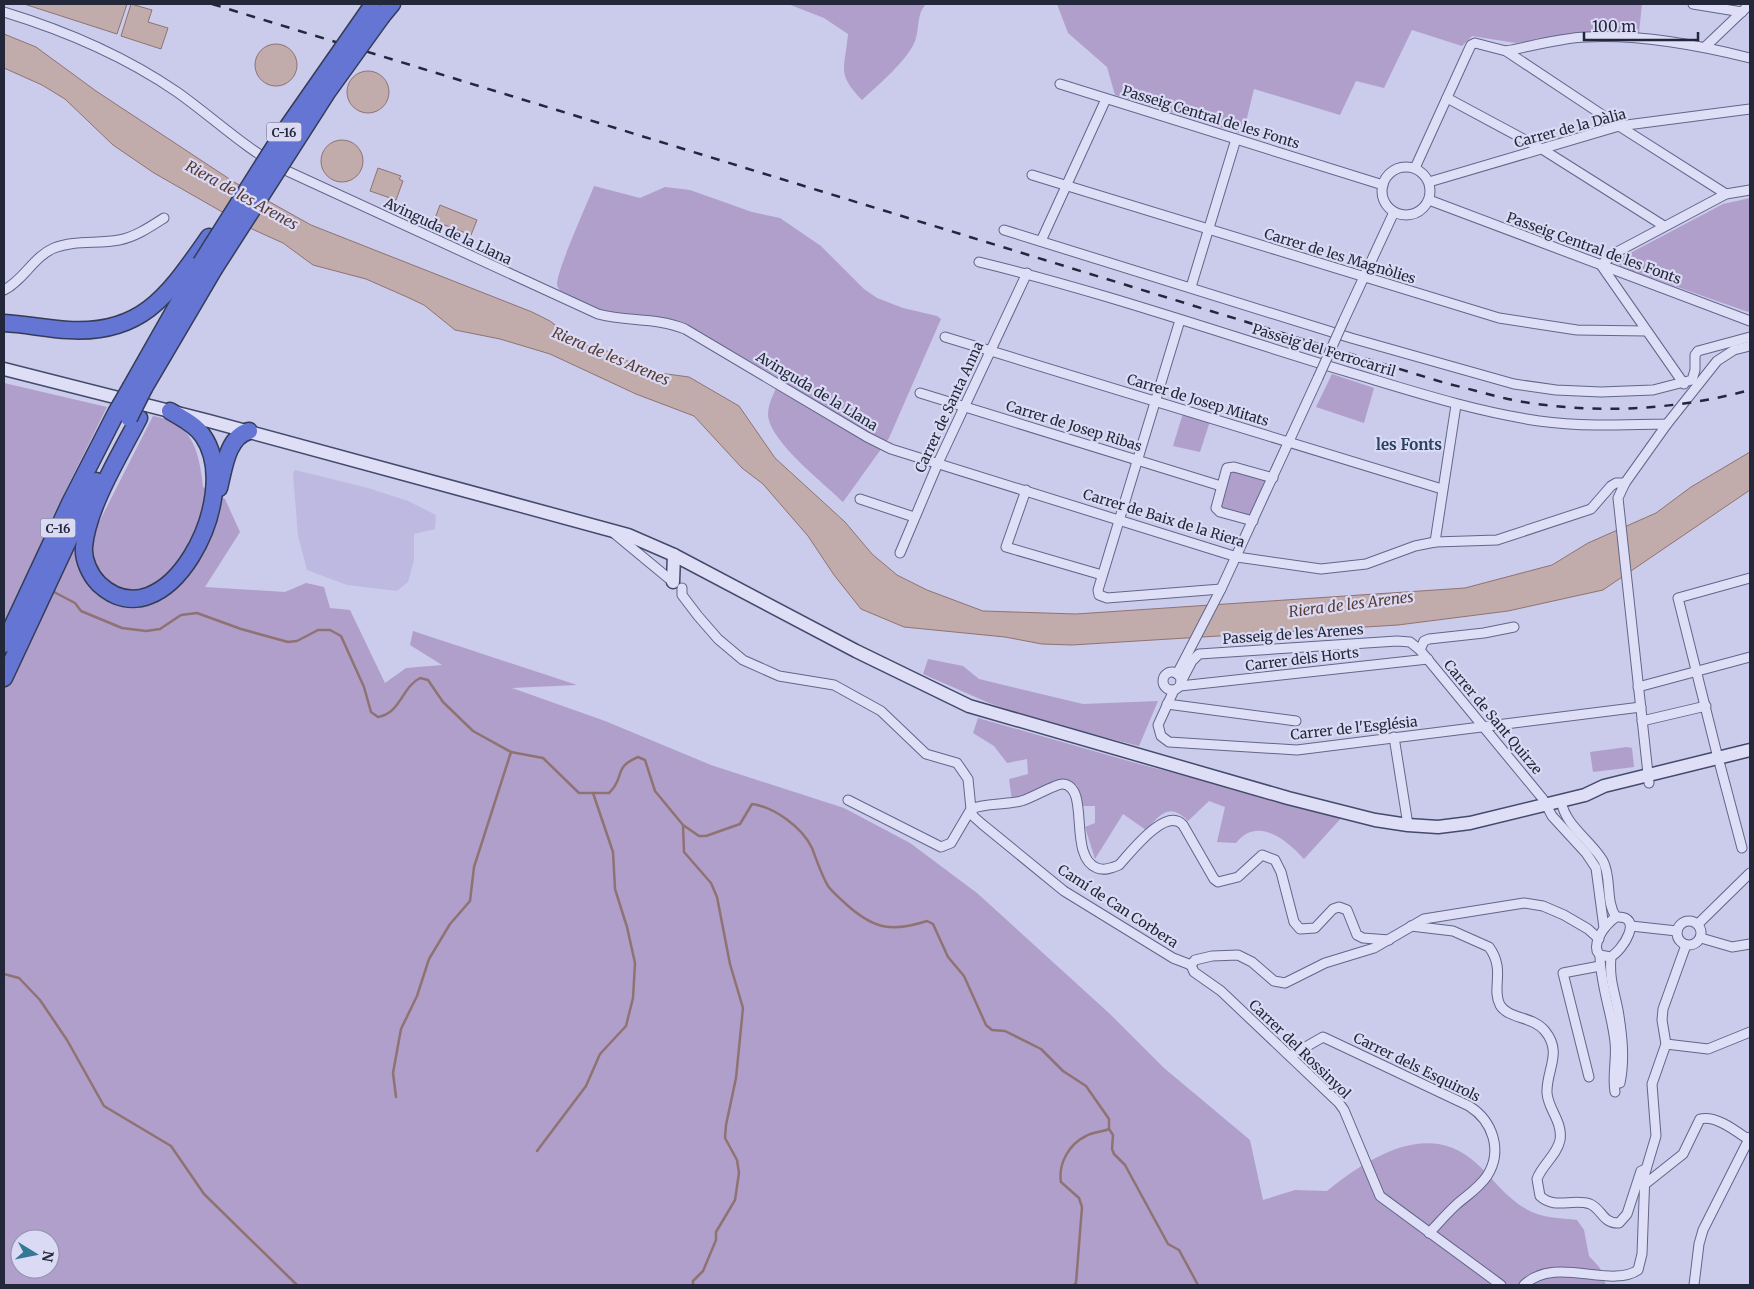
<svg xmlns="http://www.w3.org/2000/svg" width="1754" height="1289" viewBox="0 0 1754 1289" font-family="Merriweather,serif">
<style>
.farmland{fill:#beb9e1}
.green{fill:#b09fca;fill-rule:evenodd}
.water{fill:#c1abab;stroke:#8f7372}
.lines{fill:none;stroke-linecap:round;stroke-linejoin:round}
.stream{stroke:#8f7372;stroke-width:2.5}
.street-casing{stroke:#606788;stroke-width:11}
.secondary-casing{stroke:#434b6a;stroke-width:15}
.highway-casing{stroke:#343c56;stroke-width:19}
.street{stroke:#dedef7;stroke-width:9}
.secondary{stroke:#dedef7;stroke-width:12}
.highway{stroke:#6475d3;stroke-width:16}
.rail{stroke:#22283a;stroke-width:2.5;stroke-dasharray:9 9;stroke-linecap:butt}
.street-bridge-casing{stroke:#606788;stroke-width:11;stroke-linecap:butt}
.highway-bridge-casing{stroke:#343c56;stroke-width:19;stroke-linecap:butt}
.street-bridge{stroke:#dedef7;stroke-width:9}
.highway-bridge{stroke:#6475d3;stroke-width:16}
.labels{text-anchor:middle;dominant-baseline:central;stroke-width:4.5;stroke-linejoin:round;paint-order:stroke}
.shield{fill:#dadaf4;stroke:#595d72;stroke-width:1}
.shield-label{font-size:12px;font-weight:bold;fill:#22283a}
.street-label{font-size:14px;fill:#22283a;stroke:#dadaf4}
.water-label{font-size:15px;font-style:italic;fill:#583b33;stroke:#dadaf4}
.neighbourhood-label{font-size:15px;font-weight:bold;fill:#254463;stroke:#dadaf4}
</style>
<rect width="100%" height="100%" fill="#cbcbec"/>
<!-- farmland -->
<polygon class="farmland" points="295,470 368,488 408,501 436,515 435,529 414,534 414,560 408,582 397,591 347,585 307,570 298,536 293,474"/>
<!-- green -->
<g class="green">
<path d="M788 4H926C916 15 920 28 915 41 908 60 877 86 862 100 836 73 845 69 848 34L824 18Z"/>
<polygon points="1057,4 1642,4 1639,33 1581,33 1516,43 1472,36 1462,46 1412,30 1384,88 1356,81 1340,115 1254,89 1243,134 1115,95 1107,67 1068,33"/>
<path d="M594 186 640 198 665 187 690 190 752 212 780 218 821 246 864 289 877 298 903 308 937 316 941 319 889 438 843 502C824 483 770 442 768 415 768 402 775 391 781 379L682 322 655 316 608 314 564 295C561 292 558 289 557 285 556 272 588 202 594 186Z"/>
<polygon points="1750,198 1750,309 1748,312 1621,267 1618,263 1619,259 1723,204"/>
<polygon points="1332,374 1374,388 1364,423 1316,407"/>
<path d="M4 383 107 407 50 522 91 538 153 416C193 422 199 452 203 487L225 499 240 532 205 587 285 592 306 583 324 587 330 608 350 610 385 683 406 668 442 665 410 645 413 631 577 685 512 688 605 721 711 765 844 808 910 843 977 893 1110 1014 1164 1068 1250 1140 1263 1200 1295 1190 1327 1191C1368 1158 1428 1119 1476 1163 1493 1178 1505 1197 1526 1209 1541 1218 1560 1218 1577 1220L1584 1230 1589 1256 1600 1268 1606 1285H4ZM20 1239H50V1269H20Z"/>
<polygon points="1184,410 1211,418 1200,452 1173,446"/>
<polygon points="1227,468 1273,478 1253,521 1220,512"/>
<polygon points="928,659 963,666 979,679 1083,704 1158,701 1139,746 1048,723 989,703 923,674"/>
<path d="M978 718 1139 764 1343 816 1304 859C1286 839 1257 816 1236 843L1217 842 1225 807 1209 801 1188 821C1169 802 1161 814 1146 830L1123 814 1095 859 1085 827 1095 823V806H1083L1077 785 1065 779 1055 781 1012 800 1009 779 1028 774 1027 759 1007 763 994 746 973 733Z"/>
<polygon points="1627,747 1632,748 1634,767 1593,772 1590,752"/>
</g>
<!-- water -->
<g class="water">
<polygon points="24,4 127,4 117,34"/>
<polygon points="131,4 152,10 148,22 168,28 161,49 121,36"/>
<polygon points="4,34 36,47 96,91 234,182 311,225 532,312 550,321 580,344 614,353 645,371 689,377 739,406 775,458 845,522 872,554 897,575 927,590 983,611 1076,614 1465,588 1552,565 1588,543 1656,513 1691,487 1750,452 1750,490 1603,590 1508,611 1398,625 1072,645 1042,644 1005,637 904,627 861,609 834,575 808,536 763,484 742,468 694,416 636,394 550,354 500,339 455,330 424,305 407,297 366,279 313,265 283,243 252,229 154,173 113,145 65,99 42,85 4,68"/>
<circle cx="276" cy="65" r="21"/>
<circle cx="368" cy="92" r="21"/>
<circle cx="342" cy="161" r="21"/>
<polygon points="378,168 401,176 399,179 403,181 396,200 370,191"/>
<polygon points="440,205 477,220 471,235 434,221"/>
</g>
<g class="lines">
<!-- stream -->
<g class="stream">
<path d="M54 592 75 603 81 611 122 628 146 631 160 629 181 615 197 613 241 629 288 642 297 641 318 630H330L341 636 364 687 371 712 378 717C400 714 402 687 420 678L428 680 443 702 473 731 511 752 543 758 579 793H609C626 777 612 768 638 757L645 760 655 791 683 825 699 836H706L740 824 752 804C774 807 802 827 812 848 817 861 821 874 828 886 833 893 841 899 847 905 875 930 893 932 927 921L933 924 948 957 964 976 986 1025 992 1030 1005 1031 1041 1049 1063 1071 1086 1086 1109 1119V1129L1113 1135 1112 1149 1114 1154 1125 1165 1168 1244 1179 1250 1198 1285"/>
<polyline points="683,825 684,852 711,883 717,897 730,964 743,1008 736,1078 726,1125 725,1138 737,1160 739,1173 735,1200 716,1232 716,1240 703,1271 693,1281 693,1285"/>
<polyline points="4,974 19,978 40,1000 67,1040 104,1106 171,1146 204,1194 297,1285"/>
<polyline points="396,1097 393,1073 401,1029 417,996 429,959 450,924 470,901 474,867 511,752"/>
<polyline points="537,1151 586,1086 600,1054 626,1026 633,998 635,963 627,927 615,889 613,852 593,793"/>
<path d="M1074 1285 1076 1283 1082 1207 1079 1198 1061 1182C1058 1164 1069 1144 1086 1136 1093 1132 1102 1132 1109 1129"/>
</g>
<defs>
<g id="street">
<polyline points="1693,4 1742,12"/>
<path d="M4 12C63 30 126 57 177 92 215 119 243 147 285 170L598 314C627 322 656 317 685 329L867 437 891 449 1237 557 1321 569 1366 564 1415 546 1435 542 1497 540 1591 509 1611 486 1616 483H1625"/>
<polyline points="1705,47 1750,4"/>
<path d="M1506 51C1532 46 1560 38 1586 37 1641 34 1698 45 1750 58"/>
<polyline points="1060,84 1383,185"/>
<polyline points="1447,98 1542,149 1664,226"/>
<circle cx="1406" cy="191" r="24"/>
<polyline points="1415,168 1465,58 1471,45 1475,43 1506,51 1619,126 1726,194"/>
<polyline points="1032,175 1499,318 1577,330 1646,331"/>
<polyline points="1429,182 1619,126 1750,109"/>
<polyline points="1429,200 1750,321"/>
<polyline points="1004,230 1351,338 1514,384 1556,390 1601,392 1653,390 1692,380 1695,370 1695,355 1698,351 1750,337"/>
<polyline points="1041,241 1106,99"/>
<path d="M979 262C1103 292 1223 334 1345 371 1409 390 1472 411 1539 421 1581 427 1625 425 1667 424"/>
<polyline points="1191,287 1236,139"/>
<path d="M4 290C24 280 33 257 54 248 74 240 98 244 119 240 135 237 150 227 164 218"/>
<polyline points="1180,320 1098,590 1099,595 1107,598 1221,589"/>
<polyline points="1344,320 1394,212"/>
<polyline points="945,337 1442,489"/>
<polyline points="1684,384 1601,265 1615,253 1726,194 1750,190"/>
<polyline points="920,393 1221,486"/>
<polyline points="1026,490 1006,547 1102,575"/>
<polyline points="860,499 914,517"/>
<polyline points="1253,521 1220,512 1216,508 1226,471 1227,468 1234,467 1273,478"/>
<polyline points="615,534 673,582"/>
<polyline points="1435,542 1456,405"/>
<polyline points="900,553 938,463 1027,273"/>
<polyline points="682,588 682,595 698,616 718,639 743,660 779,676 834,685 881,711 926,754 957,763 968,779 971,809 951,843 941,847 848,800"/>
<polyline points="1514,627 1484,633 1429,639 1424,641 1420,650 1543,799 1552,816 1586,853 1596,868 1604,928"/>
<circle cx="1172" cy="681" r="9"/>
<polyline points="1177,674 1221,589 1318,378"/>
<polyline points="1181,682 1192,661 1199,654 1397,641 1410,642 1420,650"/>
<polyline points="1180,686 1428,659"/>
<polyline points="1638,687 1750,657"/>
<polyline points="1174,690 1158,725 1161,736 1169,742 1297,750 1641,707"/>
<polyline points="1167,704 1296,721"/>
<polyline points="1642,721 1706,706"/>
<polyline points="1394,737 1408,825"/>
<polyline points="1718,758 1678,598 1750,578"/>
<polyline points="1720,765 1742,848"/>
<polyline points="1649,783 1618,498 1625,483 1667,424 1717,361 1734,350 1750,346"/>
<path d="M1561 801C1566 827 1590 839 1603 861 1612 878 1605 901 1616 917"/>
<path d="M1616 917C1645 915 1623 951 1610 957L1600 955 1597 951C1594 939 1606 924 1616 917Z"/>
<circle cx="1689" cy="933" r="12"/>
<polyline points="1698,924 1750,873"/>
<path d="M1411 926 1453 931 1489 947C1506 970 1491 988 1500 1005 1508 1019 1533 1016 1545 1031 1563 1053 1546 1070 1547 1093 1548 1109 1563 1122 1560 1140 1557 1155 1542 1165 1537 1179L1540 1196C1555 1210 1572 1198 1590 1204 1602 1209 1603 1224 1619 1223L1627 1214 1641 1171 1646 1169"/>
<polyline points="1631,926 1677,931"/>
<polyline points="1701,938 1732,947 1750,944"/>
<polyline points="1686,945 1663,1009 1662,1020 1666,1044 1708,1049 1750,1032"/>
<path d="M1600 955C1600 984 1612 1013 1615 1042 1617 1059 1612 1076 1615 1092"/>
<path d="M1611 957C1609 978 1614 990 1618 1010 1622 1034 1625 1059 1620 1083"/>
<path d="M1191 965 1173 958 1064 891 982 824 973 816 971 809C983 803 1006 805 1021 801 1030 799 1057 783 1063 784 1091 787 1067 856 1097 868 1104 871 1112 868 1119 865 1131 852 1166 806 1183 825L1214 879 1218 882 1238 877 1262 855 1275 860 1281 872 1294 922 1300 929 1315 928 1333 909 1339 907 1347 910 1357 935 1363 938 1389 940"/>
<polyline points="1191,965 1194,972 1221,991 1339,1103 1344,1110 1380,1196 1501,1285"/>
<polyline points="1191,965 1195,960 1212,956 1238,955 1252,962 1274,981 1285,983 1325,963 1374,948 1424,919 1524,903 1543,906 1564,915 1588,929 1599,939"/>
<path d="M1290 1056 1323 1037 1469 1106C1493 1121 1503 1151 1487 1176 1479 1188 1466 1196 1456 1205 1446 1214 1438 1224 1429 1233"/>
<polyline points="1589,1077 1563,973 1600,966"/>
<path d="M1644 1185 1683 1154 1700 1119C1716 1115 1736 1131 1749 1140"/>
<path d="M1524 1285C1555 1255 1610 1289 1638 1270L1642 1254 1645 1173 1656 1136 1652 1084 1666 1044"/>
<polyline points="1694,1285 1699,1244 1703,1230 1750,1137"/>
</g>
<g id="secondary">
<polyline points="4,369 209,421 628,535 674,555 856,651 969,706 1288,798 1375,820 1408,825 1438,827 1470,823 1585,795 1604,786 1750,750"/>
<polyline points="673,582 674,555"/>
</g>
<g id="highway">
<polyline points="382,16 392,4"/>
<path d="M4 323C25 324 47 329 68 330 144 335 170 292 209 237"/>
<polyline points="131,387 199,267"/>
<polyline points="144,388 214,269"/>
<path d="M139 418C121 453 87 508 84 547 83 560 90 575 99 584 165 646 245 497 203 436 195 424 181 418 170 411"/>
<path d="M219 488C224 469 227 437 249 431"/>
<polyline points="4,644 70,503 116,413"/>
<polyline points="4,678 96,481"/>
</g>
</defs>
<!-- street casing -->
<use href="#street" class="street-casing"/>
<!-- secondary casing -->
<use href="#secondary" class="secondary-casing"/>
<!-- highway casing -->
<use href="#highway" class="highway-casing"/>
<!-- street -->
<use href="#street" class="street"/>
<!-- secondary -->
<use href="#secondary" class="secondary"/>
<!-- highway -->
<use href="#highway" class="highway"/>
<!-- rail -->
<path class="rail" d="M212 4 1445 383C1466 388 1487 394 1508 399 1586 415 1673 411 1750 390"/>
<defs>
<polyline id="street-bridge" points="1318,378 1344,320"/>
<g id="highway-bridge">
<polyline points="201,263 280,138 372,6"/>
<polyline points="214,269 328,91 382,16"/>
<polyline points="116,413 131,387"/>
<polyline points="129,418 144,388"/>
</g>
</defs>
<!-- street-bridge casing -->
<use href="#street-bridge" class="street-bridge-casing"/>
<!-- highway-bridge casing -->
<use href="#highway-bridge" class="highway-bridge-casing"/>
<!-- street-bridge -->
<use href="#street-bridge" class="street-bridge"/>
<!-- highway-bridge -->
<use href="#highway-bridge" class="highway-bridge"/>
</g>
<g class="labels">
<!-- shield labels -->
<g class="shield">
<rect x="266.5" y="122.5" width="35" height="19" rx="4"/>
<rect x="40.5" y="518.5" width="35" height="19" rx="4"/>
</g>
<g class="shield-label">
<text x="284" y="132">C-16</text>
<text x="58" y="528">C-16</text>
</g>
<!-- street labels -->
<g class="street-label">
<text transform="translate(1211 117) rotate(17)">Passeig Central de les Fonts</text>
<text transform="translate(1570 128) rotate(-15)">Carrer de la Dàlia</text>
<text transform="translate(448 231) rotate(25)">Avinguda de la Llana</text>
<text transform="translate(1594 248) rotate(20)">Passeig Central de les Fonts</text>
<text transform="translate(1340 256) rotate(17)">Carrer de les Magnòlies</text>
<text transform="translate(1324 350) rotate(17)">Passeig del Ferrocarril</text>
<text transform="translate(817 391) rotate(31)">Avinguda de la Llana</text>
<text transform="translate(1198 400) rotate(17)">Carrer de Josep Mitats</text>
<text transform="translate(949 407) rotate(-65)">Carrer de Santa Anna</text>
<text transform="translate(1074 426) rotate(17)">Carrer de Josep Ribas</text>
<text transform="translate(1164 518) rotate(17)">Carrer de Baix de la Riera</text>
<text transform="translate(1293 634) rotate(-4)">Passeig de les Arenes</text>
<text transform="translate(1302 659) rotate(-7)">Carrer dels Horts</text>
<text transform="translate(1493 717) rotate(50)">Carrer de Sant Quirze</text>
<text transform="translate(1354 728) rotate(-6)">Carrer de l'Església</text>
<text transform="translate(1118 906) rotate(33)">Camí de Can Corbera</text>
<text transform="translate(1300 1049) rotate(44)">Carrer del Rossinyol</text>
<text transform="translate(1417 1067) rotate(26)">Carrer dels Esquirols</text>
</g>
<!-- water labels -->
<g class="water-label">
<text transform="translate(242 195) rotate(29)">Riera de les Arenes</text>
<text transform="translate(611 356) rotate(23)">Riera de les Arenes</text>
<text transform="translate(1351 604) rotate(-7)">Riera de les Arenes</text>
</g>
<!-- neighbourhood labels -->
<g class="neighbourhood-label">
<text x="1409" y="444">les Fonts</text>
</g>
</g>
<!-- border -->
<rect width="1754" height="1289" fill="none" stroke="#22283a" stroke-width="10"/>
<!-- north arrow -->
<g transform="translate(35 1254) rotate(100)"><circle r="24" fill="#dadaf4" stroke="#9093aa"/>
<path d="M0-4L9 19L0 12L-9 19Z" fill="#347893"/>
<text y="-8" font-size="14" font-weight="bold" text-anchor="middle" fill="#22283a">N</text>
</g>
<!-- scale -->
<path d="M1584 32v8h114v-8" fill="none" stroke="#22283a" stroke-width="2.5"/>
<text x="1592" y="32" font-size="15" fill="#22283a" stroke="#dadaf4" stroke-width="4" paint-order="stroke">100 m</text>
</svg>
